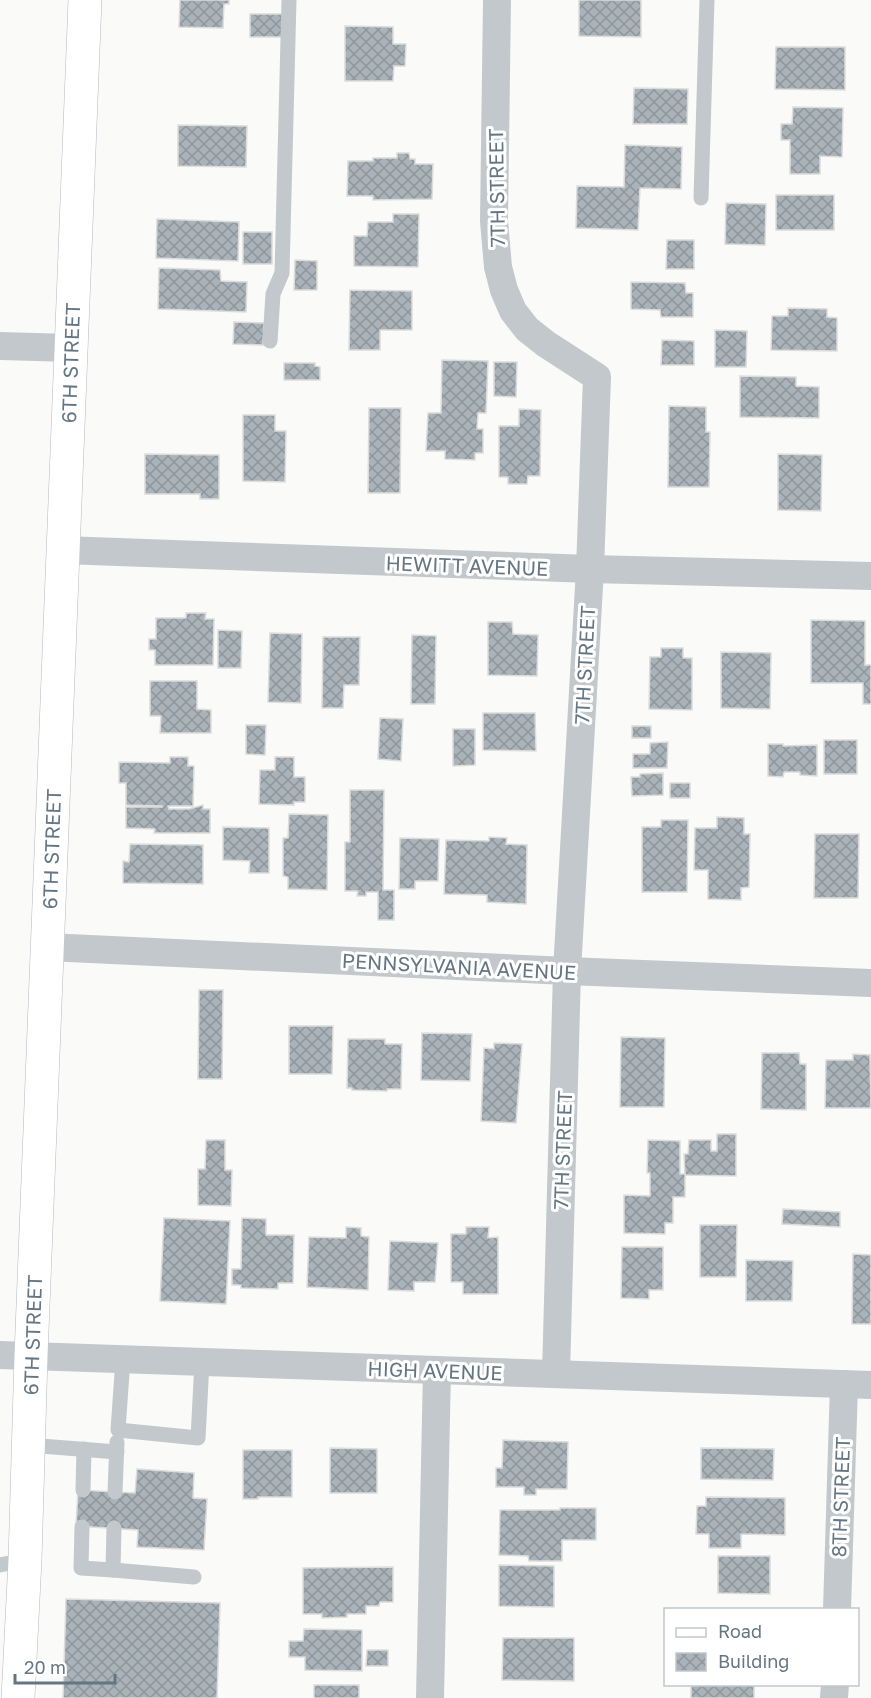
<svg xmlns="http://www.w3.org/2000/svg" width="871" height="1698" viewBox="0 0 871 1698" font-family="'Golos Text',sans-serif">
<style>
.building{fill:url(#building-cross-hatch);stroke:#dcdcda;stroke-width:1.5}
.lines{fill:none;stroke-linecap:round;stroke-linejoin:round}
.secondary-casing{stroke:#b3babf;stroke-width:34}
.lane{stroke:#c3c8cc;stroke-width:15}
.street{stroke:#c3c8cc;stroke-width:28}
.secondary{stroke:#fff;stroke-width:33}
.labels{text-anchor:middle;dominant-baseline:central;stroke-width:6;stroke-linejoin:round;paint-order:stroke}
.street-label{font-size:20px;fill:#657683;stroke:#fff}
</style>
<defs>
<pattern id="building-cross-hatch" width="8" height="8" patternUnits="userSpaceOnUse" patternTransform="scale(1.5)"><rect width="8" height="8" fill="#aab3b9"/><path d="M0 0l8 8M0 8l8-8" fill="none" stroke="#8e969c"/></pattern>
</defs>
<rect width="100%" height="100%" fill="#fafaf8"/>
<!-- building -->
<g class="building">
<polygon points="180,0 229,0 229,4 224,4 223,28 179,27"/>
<polygon points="579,0 641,0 641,37 579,36"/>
<rect x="250" y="14" width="33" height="23"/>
<polygon points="345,26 393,27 393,44 406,44 405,66 394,66 393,81 345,81"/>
<polygon points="776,47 845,47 845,90 775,89"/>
<polygon points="634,88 688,89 687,124 633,124"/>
<polygon points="793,107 843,108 842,157 820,156 820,174 790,174 790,140 781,140 781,124 792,124"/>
<polygon points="178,125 247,126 246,167 178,166"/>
<polygon points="625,145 682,147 681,189 640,188 638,230 576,228 577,186 624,187"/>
<polygon points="397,153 409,153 410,159 415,159 415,164 433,164 432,199 373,200 373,196 347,196 348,161 373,161 373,158 397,158"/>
<rect x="776" y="195" width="58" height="35"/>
<polygon points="726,203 766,204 765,245 725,244"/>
<polygon points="393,214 419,214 418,267 354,266 354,236 367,236 368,222 393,222"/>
<polygon points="157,219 239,222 238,261 156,258"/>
<rect x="243" y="232" width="29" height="32"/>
<polygon points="667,240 694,240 694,269 666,269"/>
<polygon points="295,260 317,261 317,290 294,290"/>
<polygon points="159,268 220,270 221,281 247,282 246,312 158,309"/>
<polygon points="631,282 685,283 686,293 693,293 693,317 661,317 660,310 631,309"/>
<polygon points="350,290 412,291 412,330 380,330 380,350 349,350"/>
<polygon points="788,308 827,309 827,317 837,318 837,351 771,350 772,316 788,316"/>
<polygon points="234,322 264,323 263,345 233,344"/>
<polygon points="715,330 747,331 746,367 715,367"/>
<polygon points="662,340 694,341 694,365 661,365"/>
<polygon points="442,360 488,361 486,413 478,413 477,429 483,429 483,453 475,453 475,460 445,459 445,451 426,451 428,413 441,413"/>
<polygon points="494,362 517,362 516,397 494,396"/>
<polygon points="284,363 315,363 315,366 320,367 320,380 284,380"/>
<polygon points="740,376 796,377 796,386 819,387 819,418 740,417"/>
<polygon points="669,406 706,407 706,432 710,432 709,487 668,487"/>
<polygon points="369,408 401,408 400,493 368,493"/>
<polygon points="519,409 541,410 540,476 528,476 527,484 508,484 508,477 499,477 499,426 519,426"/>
<polygon points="243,415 275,415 275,431 286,431 285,482 243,481"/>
<polygon points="145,454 219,455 219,499 200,499 200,494 145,494"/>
<polygon points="778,454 822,455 821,511 778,510"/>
<polygon points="186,613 206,613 205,619 214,619 213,665 155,665 155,650 149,650 149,639 156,639 156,618 186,618"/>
<polygon points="811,620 865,621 865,665 871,665 871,704 863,704 863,683 811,683"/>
<polygon points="488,622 512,622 513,634 538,635 537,676 488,675"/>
<polygon points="218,630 242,631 241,668 218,668"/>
<polygon points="270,633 302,634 301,703 268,702"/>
<polygon points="412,635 436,636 435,704 411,704"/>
<polygon points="323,637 360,637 359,685 344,685 343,708 322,708"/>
<polygon points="661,648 683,648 683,658 692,658 692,710 649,709 650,657 661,657"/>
<polygon points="721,652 771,653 770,709 721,708"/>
<polygon points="150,681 197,681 197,709 211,710 211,733 160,733 161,716 150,716"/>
<polygon points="483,713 535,713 536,751 483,750"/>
<polygon points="380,718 403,719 401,761 378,759"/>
<polygon points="246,725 266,725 265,755 246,754"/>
<rect x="632" y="726" width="19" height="12"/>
<polygon points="453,729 475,729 475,765 453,766"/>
<rect x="824" y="740" width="33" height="34"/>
<polygon points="668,742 667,768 633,768 633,754 650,754 650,743"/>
<polygon points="768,744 783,744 783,746 817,745 817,776 800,775 800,772 784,772 783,777 768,776"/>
<polygon points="170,757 188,757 188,766 194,766 193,806 168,806 169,809 189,809 203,805 203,809 210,809 210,833 154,833 155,829 126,828 126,807 162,807 162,806 126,805 126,783 119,783 119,762 170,763"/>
<polygon points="275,757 294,757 294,777 305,777 305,802 294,802 294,805 259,804 260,770 275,770"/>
<polygon points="663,773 663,795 632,796 631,777 640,777 640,774"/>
<rect x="670" y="783" width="20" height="15"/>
<polygon points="350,790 384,790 383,890 394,890 394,920 378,920 378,892 366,892 366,896 357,896 358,891 345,891 345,842 350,842"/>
<polygon points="289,814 328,815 327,890 288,889 288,877 283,876 283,838 288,838"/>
<polygon points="717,817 744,818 744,834 750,834 749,887 741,888 741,900 708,899 708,870 694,870 695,828 717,828"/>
<polygon points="661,820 688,820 687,892 642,892 642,827 661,827"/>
<polygon points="223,827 269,828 269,873 249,873 250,861 223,860"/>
<polygon points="815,834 859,834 858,898 814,898"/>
<polygon points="489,837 507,838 506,844 527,845 526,904 487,902 487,895 444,894 446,840 489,841"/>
<polygon points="400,838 439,839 438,881 415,881 415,889 399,889"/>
<polygon points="130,844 203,845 203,884 123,883 123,861 129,862"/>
<polygon points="199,990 223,990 222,1079 198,1079"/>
<polygon points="289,1026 333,1026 332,1074 289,1074"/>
<polygon points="422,1033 472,1034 470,1081 421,1080"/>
<polygon points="621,1037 665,1038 664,1107 620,1107"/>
<polygon points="348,1039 385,1039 385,1044 402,1044 401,1089 387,1089 387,1091 352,1090 352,1088 347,1088"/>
<polygon points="494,1043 522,1044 516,1123 481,1121 484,1048 494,1049"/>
<polygon points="762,1053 799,1053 800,1064 806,1064 806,1110 761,1109"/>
<polygon points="853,1054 870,1055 871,1108 825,1108 826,1060 853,1060"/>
<polygon points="717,1134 736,1134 736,1176 685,1175 684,1154 688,1154 689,1140 711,1140 711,1151 717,1151"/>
<polygon points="206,1140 225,1140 225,1170 232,1170 231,1206 198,1205 198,1169 205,1169"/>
<polygon points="648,1140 680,1141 680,1174 685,1174 685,1197 673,1197 673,1223 665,1223 665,1234 624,1233 624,1195 650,1196 650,1173 647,1173"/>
<polygon points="783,1209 840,1212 840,1227 782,1224"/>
<polygon points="164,1218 230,1221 226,1304 160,1301"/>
<polygon points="242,1218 266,1219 266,1235 294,1235 293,1283 278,1283 278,1289 241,1288 241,1285 232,1285 232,1269 241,1269"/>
<polygon points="700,1225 737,1225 736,1277 700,1277"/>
<polygon points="346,1227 361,1228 361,1236 369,1237 368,1290 307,1287 309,1237 346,1238"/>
<polygon points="466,1227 489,1227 488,1238 498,1237 498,1294 463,1294 463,1282 451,1282 451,1234 466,1234"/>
<polygon points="390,1241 438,1243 435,1282 414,1282 414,1291 388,1290"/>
<polygon points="622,1247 663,1247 663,1290 649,1290 649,1299 621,1298"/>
<polygon points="853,1254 871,1255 871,1324 852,1324"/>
<polygon points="746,1260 793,1261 792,1301 746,1301"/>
<polygon points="503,1440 568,1442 567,1489 536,1489 536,1495 524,1495 524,1487 496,1487 496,1468 502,1468"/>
<polygon points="330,1448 377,1449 377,1493 330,1493"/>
<polygon points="701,1448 774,1449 773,1480 701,1479"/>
<polygon points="243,1450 292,1450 292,1497 258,1497 258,1499 243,1499"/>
<polygon points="137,1469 194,1473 193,1498 207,1499 204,1550 137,1547 138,1530 76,1526 78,1490 135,1493"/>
<polygon points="706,1497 785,1498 785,1535 741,1534 741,1548 709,1548 709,1534 696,1534 697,1506 706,1506"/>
<polygon points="560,1508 596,1508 596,1540 562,1540 562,1561 529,1561 528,1556 499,1555 500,1510 560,1510"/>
<polygon points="718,1556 770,1556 770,1594 718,1593"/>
<polygon points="499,1565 554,1566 554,1607 499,1606"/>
<polygon points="393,1567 393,1602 380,1602 379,1606 366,1606 366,1614 347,1614 347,1617 322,1618 322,1614 303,1614 303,1568"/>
<polygon points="66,1599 220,1603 217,1698 63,1698"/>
<polygon points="304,1629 362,1630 362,1671 305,1670 305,1657 289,1657 289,1641 303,1641"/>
<polygon points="503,1638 574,1638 574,1681 502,1680"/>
<polygon points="367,1650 388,1650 388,1666 366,1666"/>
<polygon points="691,1684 754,1685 754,1698 691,1698"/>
<rect x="314" y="1685" width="45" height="13"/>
</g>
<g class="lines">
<defs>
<polyline id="secondary" points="18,1698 25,1560 31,1356 85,0"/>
</defs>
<!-- secondary casing -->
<use href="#secondary" class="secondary-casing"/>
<!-- lane -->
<g class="lane">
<polyline points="701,198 707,0"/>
<polyline points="270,341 273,294 282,273 289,0"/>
<polyline points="123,1359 118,1430 198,1438 202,1362"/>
<polyline points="28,1445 117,1452"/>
<polyline points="83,1490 84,1449"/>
<polyline points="115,1492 117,1442"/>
<polyline points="82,1527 81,1568 113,1570 114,1528"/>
<polyline points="0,1565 25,1560"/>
<polyline points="113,1570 194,1577"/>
</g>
<!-- street -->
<g class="street">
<polyline points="497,0 494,221 498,267 504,290 513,311 527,329 546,344 597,377 590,569 567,971 556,1374"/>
<polyline points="0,346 71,348"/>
<polyline points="63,550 590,569 871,576"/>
<polyline points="47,947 567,971 871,983"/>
<polyline points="0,1355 871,1385"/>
<polyline points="837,1610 844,1384"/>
<polyline points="430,1698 437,1370"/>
<polyline points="834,1698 835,1684"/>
</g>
<!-- secondary -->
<use href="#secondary" class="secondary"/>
</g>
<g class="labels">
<!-- street labels -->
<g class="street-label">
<text transform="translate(496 188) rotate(-91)">7TH STREET</text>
<text transform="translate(70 363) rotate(-88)">6TH STREET</text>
<text transform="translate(467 565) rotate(2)">HEWITT AVENUE</text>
<text transform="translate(584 665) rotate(-87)">7TH STREET</text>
<text transform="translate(51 849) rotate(-88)">6TH STREET</text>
<text transform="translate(459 966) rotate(3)">PENNSYLVANIA AVENUE</text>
<text transform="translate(562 1150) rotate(-88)">7TH STREET</text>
<text transform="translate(32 1335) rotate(-88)">6TH STREET</text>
<text transform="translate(435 1370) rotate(2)">HIGH AVENUE</text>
<text transform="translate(840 1497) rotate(-88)">8TH STREET</text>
</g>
</g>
<!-- legend -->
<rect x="664" y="1608" width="195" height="78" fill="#ffffff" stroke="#c1c8cd" stroke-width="1.5"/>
<rect x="676" y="1628" width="30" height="9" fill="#ffffff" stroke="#c1c8cd" stroke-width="1.5"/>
<text x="718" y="1638" font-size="18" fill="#657683">Road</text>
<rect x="676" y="1653" width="30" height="18" fill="url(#building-cross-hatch)" stroke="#c1c8cd" stroke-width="1.5"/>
<text x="718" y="1668" font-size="18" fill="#657683">Building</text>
<!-- scale -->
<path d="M15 1674v9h100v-9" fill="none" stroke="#657683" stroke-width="3"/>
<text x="24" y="1674" font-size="18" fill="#657683" stroke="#ffffff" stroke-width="4.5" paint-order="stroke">20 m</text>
</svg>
